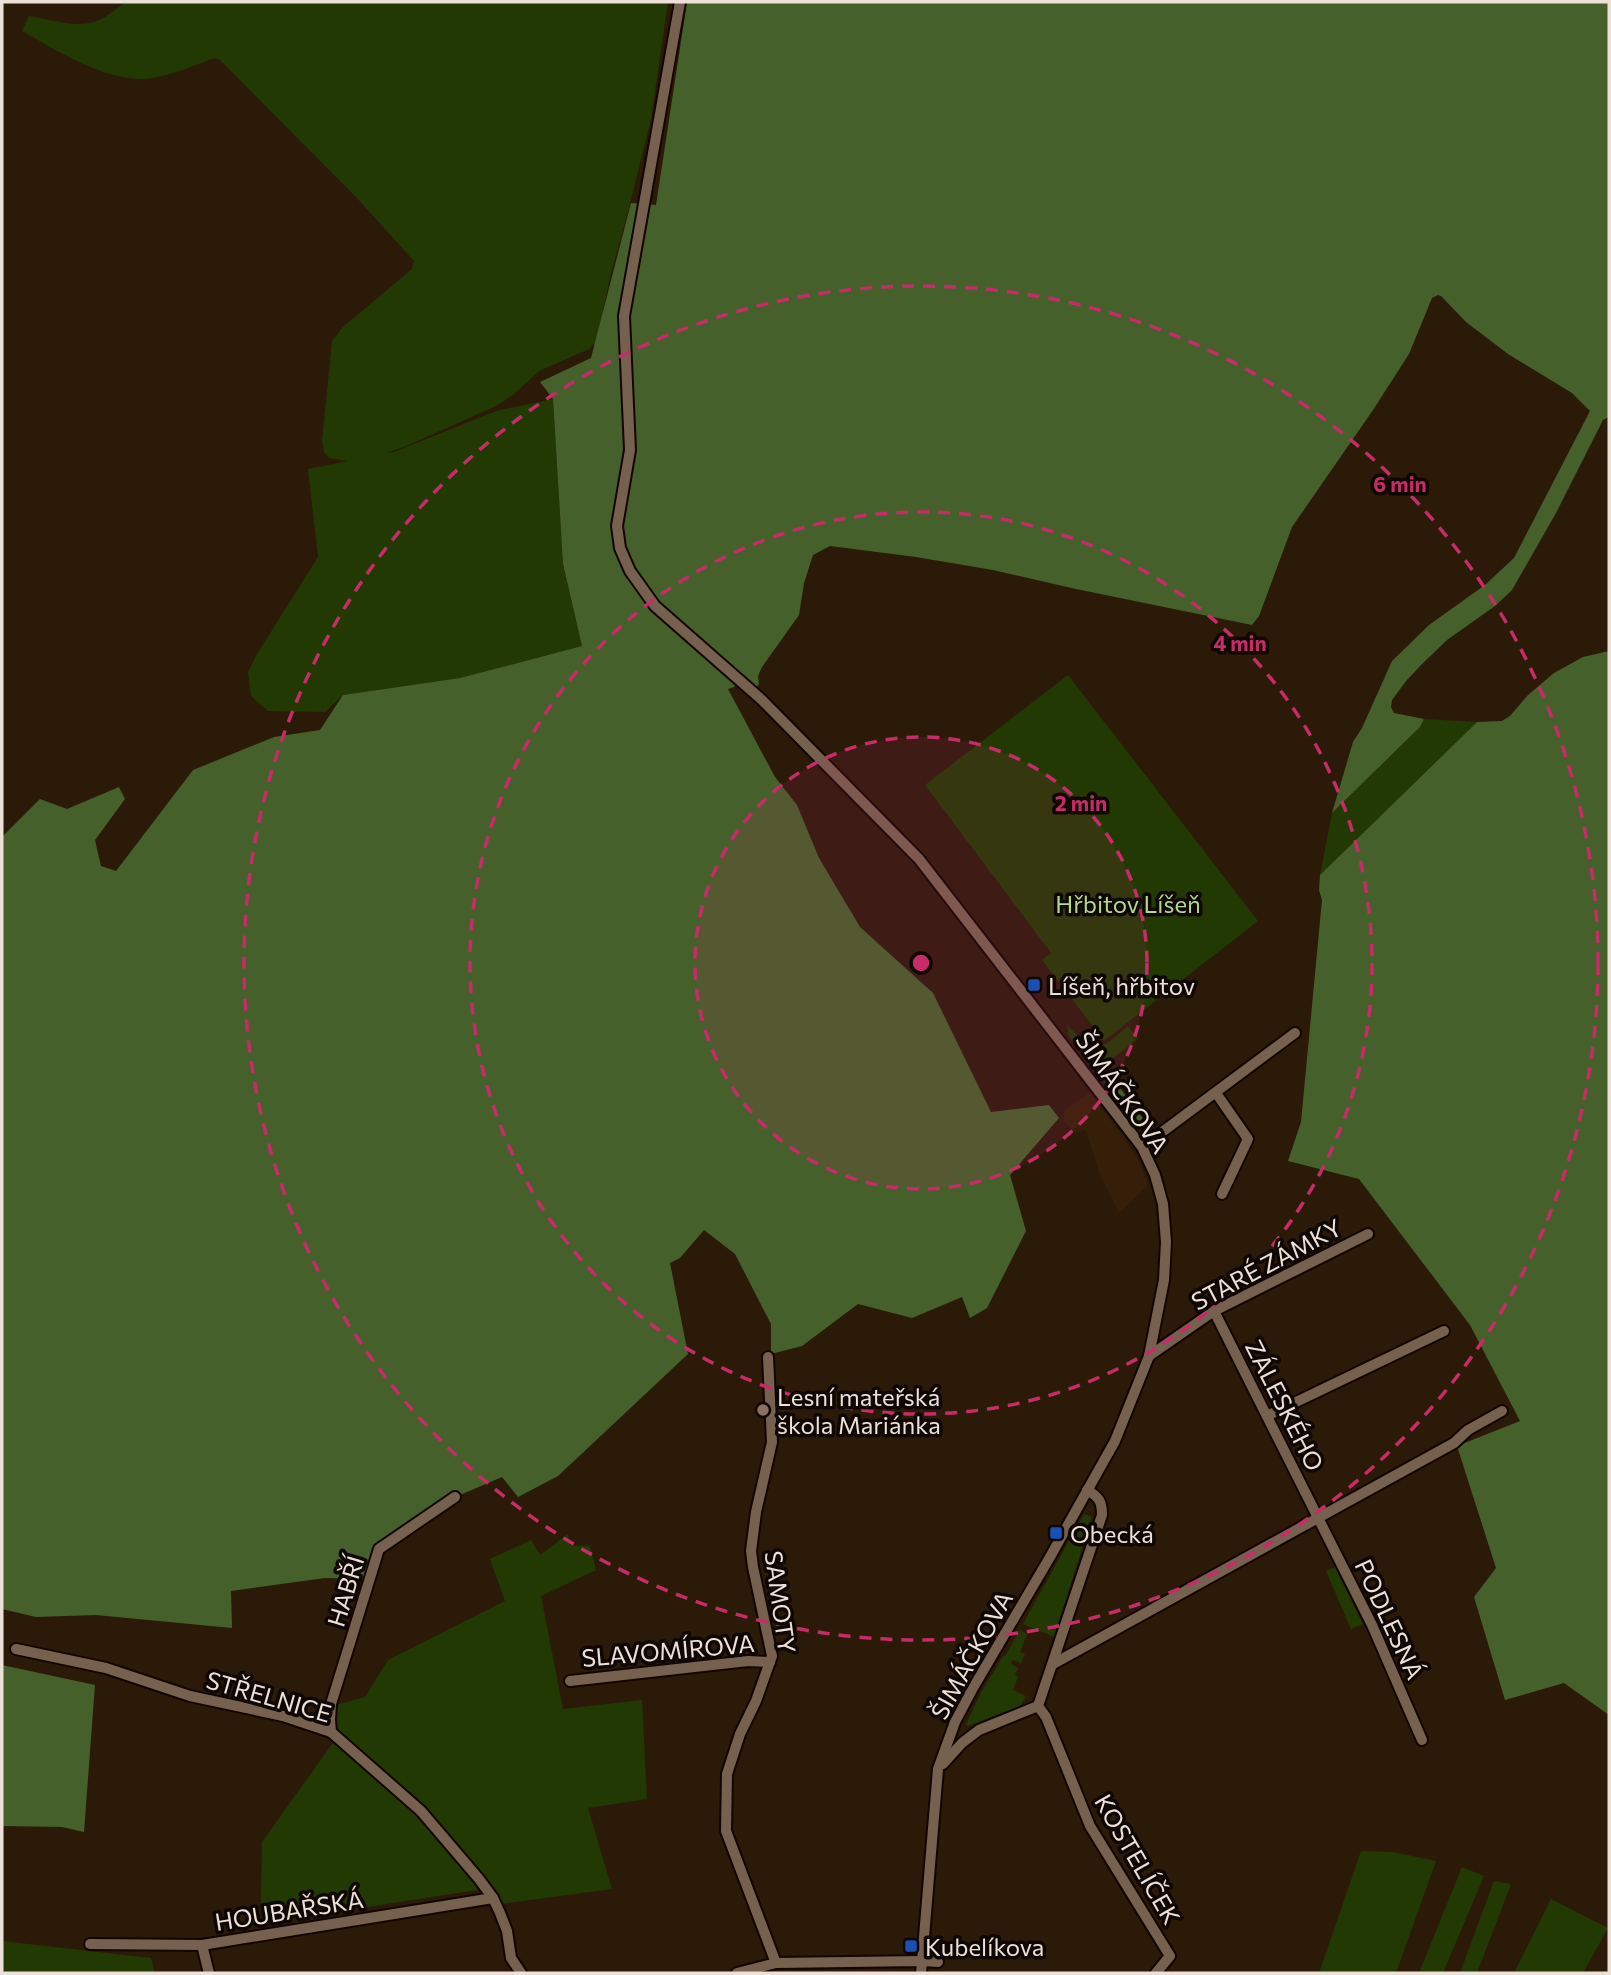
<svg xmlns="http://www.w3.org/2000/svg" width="1611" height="1975" viewBox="0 0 1611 1975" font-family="Commissioner,sans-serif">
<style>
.built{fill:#361f08}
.green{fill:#223903}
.forest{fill:#46602b}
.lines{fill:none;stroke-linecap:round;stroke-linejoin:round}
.minor-casing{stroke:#130500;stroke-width:14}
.minor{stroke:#76604e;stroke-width:10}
.ring{fill:none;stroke:#c62c67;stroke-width:3.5;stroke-dasharray:12 9}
.transit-dot{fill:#1a4fb4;stroke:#0e0703;stroke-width:2.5}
.education-dot{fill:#8d6e63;stroke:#0e0703;stroke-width:2.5}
.labels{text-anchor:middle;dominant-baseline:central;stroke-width:7;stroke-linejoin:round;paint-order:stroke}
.park-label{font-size:24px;fill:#b1d98a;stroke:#0e0703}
.poi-label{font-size:24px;fill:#ede0d6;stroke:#0e0703;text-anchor:start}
.street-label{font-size:24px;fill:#ede0d6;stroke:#0e0703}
.centre{fill:#c62c67;stroke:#0e0703;stroke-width:3.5}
.ring-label{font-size:21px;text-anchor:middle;font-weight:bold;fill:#c62c67;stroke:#0e0703;stroke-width:7;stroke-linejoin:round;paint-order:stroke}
</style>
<rect width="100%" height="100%" fill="#2c1a09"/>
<!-- built -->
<polygon class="built" points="1090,1092 1136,1155 1148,1185 1119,1213 1100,1175 1086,1130 1076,1133 1063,1121 1064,1111"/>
<!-- green -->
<g class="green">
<path d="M126 2H668L651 119 629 208 610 277 597 341 589 349 539 371 513 395 496 406 404 447 385 453 394 452 496 411 553 399 563 564 582 646 460 678 343 695 325 712 268 711 251 696 248 672 257 654 318 557 308 469 347 461 329 458 324 452 322 441 332 341 343 327 412 269 414 261 356 197 220 60 215 58 209 60C191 67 171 75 152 78 110 85 58 51 22 31L29 16C49 19 77 29 97 21 107 17 117 8 126 2Z"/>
<polygon points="1068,675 1258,921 1104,1041 1042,960 1051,953 925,785"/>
<polygon points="1424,719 1477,722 1320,875 1332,813 1420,727"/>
<polygon points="1067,1025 1082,1040 1089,1042 1097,1048 1110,1041 1128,1026 1138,1039 1103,1066 1092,1056 1088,1060 1069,1036"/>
<polygon points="1084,1514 1092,1517 1054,1637 1023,1624 1020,1630 1027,1634 1020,1652 1025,1654 1021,1663 1013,1660 1011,1664 1018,1668 1015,1675 1018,1677 1013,1690 1026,1696 1020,1706 968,1726 966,1724 981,1693 1003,1656 1005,1656"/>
<polygon points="568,1534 570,1545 590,1546 596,1570 541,1596 563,1709 642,1700 647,1799 588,1808 612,1889 501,1904 490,1888 263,1923 261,1897 262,1842 335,1740 337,1732 336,1705 365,1697 388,1660 505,1601 490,1559 531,1540 540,1555"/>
<polygon points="1335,1567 1363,1624 1351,1629 1326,1571"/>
<polygon points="1361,1851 1393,1852 1436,1861 1396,1973 1319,1973"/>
<polygon points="1462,1867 1484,1876 1443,1973 1419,1973"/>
<polygon points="1494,1881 1511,1884 1477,1973 1460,1973"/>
<polygon points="1551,1899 1608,1928 1583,1973 1514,1973"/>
<polygon points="2,1941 151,1958 155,1973 2,1973"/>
</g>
<!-- forest -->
<g class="forest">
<polygon points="687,2 1609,2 1609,417 1603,420 1556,513 1512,590 1495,606 1447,640 1422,664 1406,681 1392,700 1391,707 1394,713 1424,719 1420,727 1332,813 1353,742 1362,728 1392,661 1429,625 1485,585 1514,558 1590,411 1572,393 1508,354 1466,322 1441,296 1438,295 1432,298 1409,354 1373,410 1292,527 1259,616 1252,625 1076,589 993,570 916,557 830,546 813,555 804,583 799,615 762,667 758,676 759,684 757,687 743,674 734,687 728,689 775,777 797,805 819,858 860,927 933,993 991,1112 1049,1105 1059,1118 1010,1175 1026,1231 987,1308 970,1318 962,1297 912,1318 858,1304 802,1346 771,1354 771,1324 735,1254 704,1230 680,1258 670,1263 688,1354 558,1476 518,1497 502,1477 460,1495 442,1499 408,1526 375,1547 365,1579 325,1578 231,1591 232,1628 96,1615 36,1617 2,1609 2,837 40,799 67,809 119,787 125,799 95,840 101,866 116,871 193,770 274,737 320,730 343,695 460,678 582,646 563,564 553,399 540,382 591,358 631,203 656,205"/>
<polygon points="1609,651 1609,1715 1564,1683 1505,1700 1474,1597 1496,1568 1457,1446 1520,1421 1470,1325 1359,1179 1288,1161 1301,1122 1322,900 1319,890 1320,875 1477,722 1502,721 1510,716 1528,695 1554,673 1583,657"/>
<polygon points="1092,1056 1103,1066 1145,1121 1139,1126 1088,1060"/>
<polygon points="2,1665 95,1685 84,1832 62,1827 2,1826"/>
</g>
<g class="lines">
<defs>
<g id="minor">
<polyline points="680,2 624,316 630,450 617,526 620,548 630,571 655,606 762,700 919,859 1142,1147 1155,1175 1163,1204 1166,1242 1164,1280 1149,1356 1115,1441 1050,1557 973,1688 955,1722 938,1769 921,1973"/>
<polyline points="1216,1093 1248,1139 1222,1194"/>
<polyline points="1142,1147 1295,1033"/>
<polyline points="1214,1311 1372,1625 1422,1740"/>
<polyline points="1149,1356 1214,1311 1368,1234"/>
<polyline points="768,1357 772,1442 756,1512 751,1551 753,1567 772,1656 756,1701 740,1734 727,1774 726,1831 776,1963"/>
<polyline points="1267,1416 1444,1331"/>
<polyline points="16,1649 106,1668 190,1696 283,1716 331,1732 421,1811 479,1879 493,1898 500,1913 507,1931 511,1958 521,1973"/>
<polyline points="1053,1664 1454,1443 1468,1430 1502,1411"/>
<polyline points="570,1681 748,1661 770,1662"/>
<polyline points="1038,1706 1046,1717 1090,1826 1170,1956 1156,1973"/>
<polyline points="331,1732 330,1720 331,1704 379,1549 455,1497"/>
<path d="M943 1764 962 1743 979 1730 1038 1706 1102 1515C1102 1501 1099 1497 1087 1490"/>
<polyline points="90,1944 202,1945 493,1898"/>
<polyline points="202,1945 209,1973"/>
<polyline points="737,1973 776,1963 922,1961 938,1962"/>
</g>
</defs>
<!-- minor casing -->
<use href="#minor" class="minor-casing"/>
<!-- minor -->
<use href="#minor" class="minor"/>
</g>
<!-- distance rings -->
<circle cx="921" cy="963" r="226" fill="#c62c67" fill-opacity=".12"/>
<g class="ring">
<circle cx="921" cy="963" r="226"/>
<circle cx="921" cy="963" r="451"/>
<circle cx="921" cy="963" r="677"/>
</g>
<!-- markers -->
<g class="transit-dot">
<rect x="1027" y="978" width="14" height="14" rx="3.5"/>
<rect x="1049" y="1526" width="14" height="14" rx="3.5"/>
<rect x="904" y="1939" width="14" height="14" rx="3.5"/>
</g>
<circle class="education-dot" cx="763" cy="1410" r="7"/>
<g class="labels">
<!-- park labels -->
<g class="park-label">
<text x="1128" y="903">Hřbitov Líšeň</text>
</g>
<!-- poi labels -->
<g class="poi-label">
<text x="1048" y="985">Líšeň, hřbitov</text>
<text x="777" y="1396">Lesní mateřská<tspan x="777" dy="28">škola Mariánka</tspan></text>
<text x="1070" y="1533">Obecká</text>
<text x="925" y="1946">Kubelíkova</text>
</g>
<!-- street labels -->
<g class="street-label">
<text transform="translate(1123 1092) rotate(55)">ŠIMÁČKOVA</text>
<text transform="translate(1266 1264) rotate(-28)">STARÉ ZÁMKY</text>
<text transform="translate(1285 1405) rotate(63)">ZÁLESKÉHO</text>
<text transform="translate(345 1591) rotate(-73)">HABŘÍ</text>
<text transform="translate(781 1602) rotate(82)">SAMOTY</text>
<text transform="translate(1390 1619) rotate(65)">PODLESNÁ</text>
<text transform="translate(668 1650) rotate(-5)">SLAVOMÍROVA</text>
<text transform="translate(971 1655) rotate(-61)">ŠIMÁČKOVA</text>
<text transform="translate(269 1696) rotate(16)">STŘELNICE</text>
<text transform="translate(1138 1859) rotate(60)">KOSTELÍČEK</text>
<text transform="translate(289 1910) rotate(-9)">HOUBAŘSKÁ</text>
</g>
</g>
<circle cx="921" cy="963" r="10" class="centre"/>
<g class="ring-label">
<text x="1400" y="492">6 min</text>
<text x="1240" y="651">4 min</text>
<text x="1081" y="811">2 min</text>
</g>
<!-- border -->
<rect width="1611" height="1975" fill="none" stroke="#ede0d6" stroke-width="7"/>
</svg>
